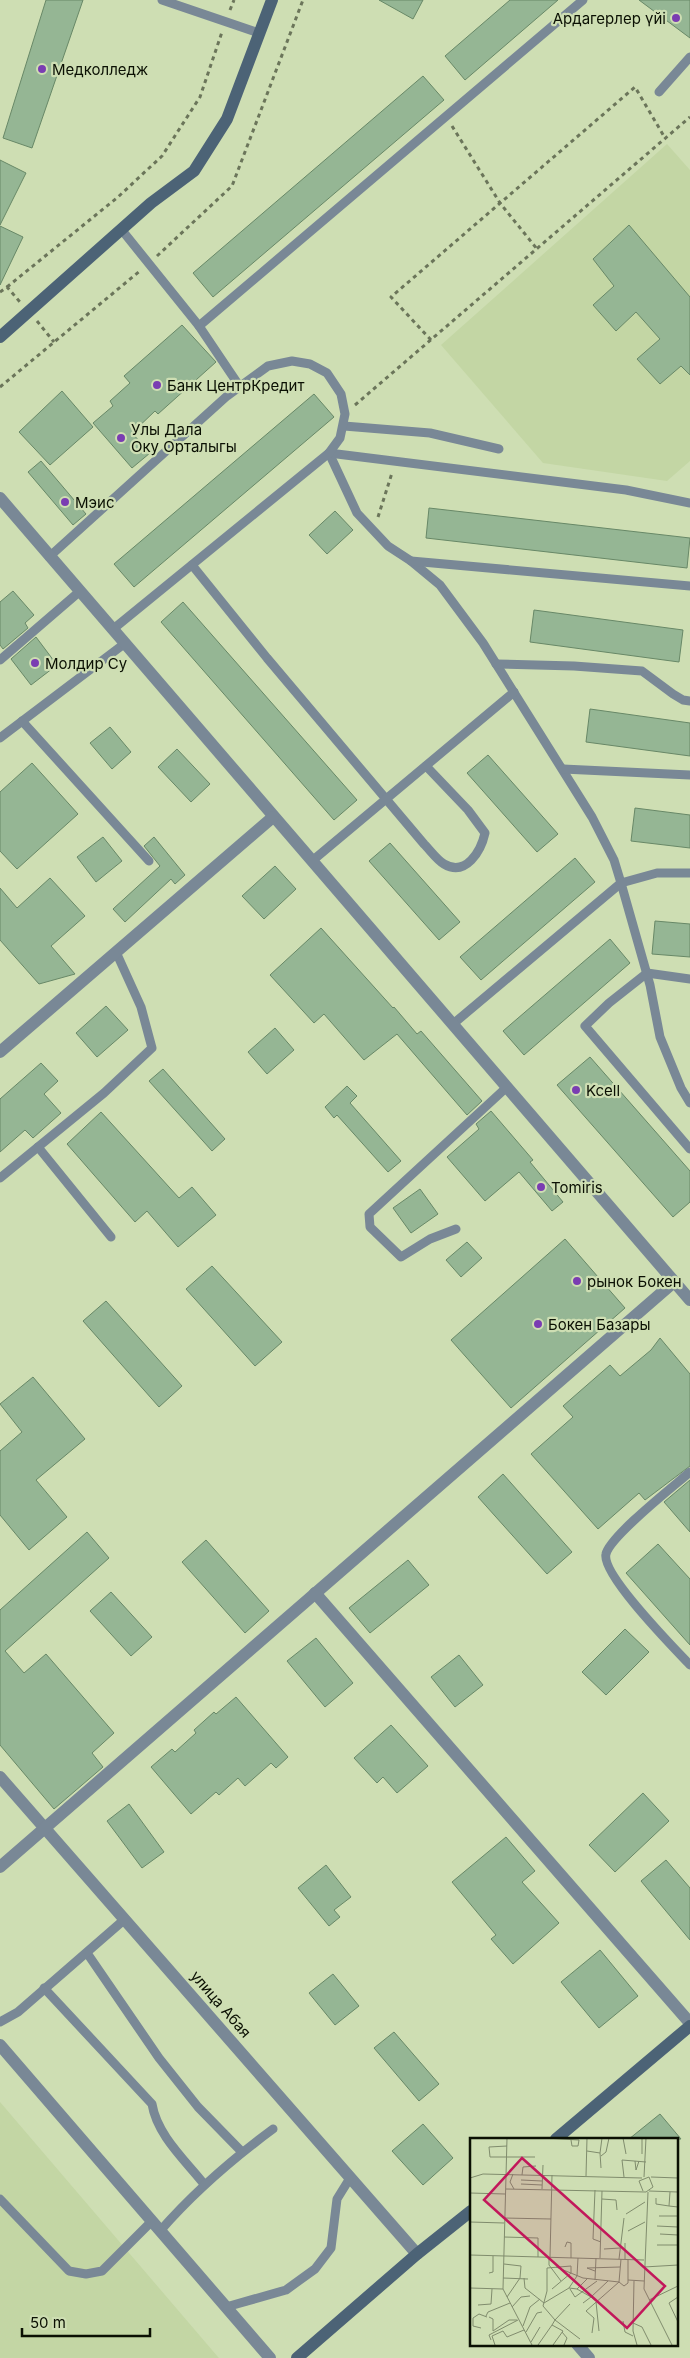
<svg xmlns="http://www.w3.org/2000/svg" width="690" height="2358" viewBox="0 0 690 2358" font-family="Inter,sans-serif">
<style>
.built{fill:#c3d6a4}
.building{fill:#95b694;stroke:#688867}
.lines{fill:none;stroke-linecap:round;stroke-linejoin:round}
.path{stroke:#6b755a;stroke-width:3;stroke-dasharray:4 4;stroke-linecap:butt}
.lane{stroke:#798896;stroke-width:9}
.street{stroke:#798896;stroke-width:12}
.secondary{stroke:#4c6376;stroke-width:12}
.poi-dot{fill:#7a3db2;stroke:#cedeb3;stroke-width:2}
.labels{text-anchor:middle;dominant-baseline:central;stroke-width:4.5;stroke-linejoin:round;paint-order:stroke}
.poi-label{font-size:15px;fill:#0b1003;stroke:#cedeb3;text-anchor:start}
.street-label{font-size:15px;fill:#0b1003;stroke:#cedeb3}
.inset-road{fill:none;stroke:#808c6d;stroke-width:1}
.view{fill:#c2185b;fill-opacity:0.15;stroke:#c2185b;stroke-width:2.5}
.inset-edge{fill:none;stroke:#0b1003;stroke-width:2.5}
</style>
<rect width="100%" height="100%" fill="#cedeb3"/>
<!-- built -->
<g class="built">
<polygon points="667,144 690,170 690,461 667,481 543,463 441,345"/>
<polygon points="0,2102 218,2357 219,2358 0,2358"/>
</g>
<!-- building -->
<g class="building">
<polygon points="46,0 83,0 32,148 3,138"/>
<polygon points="379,0 423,0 413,19"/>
<polygon points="510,0 558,0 465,80 445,56"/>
<polygon points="639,0 690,0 690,38"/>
<polygon points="423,76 444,100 213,297 193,273"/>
<polygon points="0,160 26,173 0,225"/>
<polygon points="629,225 690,297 690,375 681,366 660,384 637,359 660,339 636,312 616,331 593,305 614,286 593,259"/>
<polygon points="0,226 23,237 0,285"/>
<polygon points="182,325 216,362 158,414 155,411 132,433 150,453 132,468 93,423 113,406 110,401 130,383 124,376"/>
<polygon points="62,391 93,427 50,465 19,432"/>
<polygon points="314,394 334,417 134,587 114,564"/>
<polygon points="41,461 86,514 73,525 28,472"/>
<polygon points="429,508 690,538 687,568 426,538"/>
<polygon points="335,511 353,530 327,554 309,535"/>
<polygon points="13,591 34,615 25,623 28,628 3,649 0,645 0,602"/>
<polygon points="183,602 357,800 334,820 161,622"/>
<polygon points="534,610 683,630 679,662 530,642"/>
<polygon points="36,637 57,665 31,685 11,659"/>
<polygon points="590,709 690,723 690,756 586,742"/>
<polygon points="110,727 131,752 112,769 90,743"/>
<polygon points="177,749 210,784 191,802 158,767"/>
<polygon points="488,755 558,834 537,852 467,773"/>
<polygon points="32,763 78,814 17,869 0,851 0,792"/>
<polygon points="635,808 690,815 690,848 631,841"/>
<polygon points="103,837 122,861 96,882 77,857"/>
<polygon points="154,837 185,875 175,884 171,879 125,922 113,909 160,866 144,846"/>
<polygon points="390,843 460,922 439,940 369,861"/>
<polygon points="575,858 595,882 481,980 460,957"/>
<polygon points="275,866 296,889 264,919 242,896"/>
<polygon points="50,878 85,916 51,946 75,974 39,984 0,940 0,888 17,908"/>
<polygon points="655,921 690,924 690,957 652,954"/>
<polygon points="321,928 393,1008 394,1007 417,1034 421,1031 482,1101 467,1115 397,1034 364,1060 324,1014 314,1023 270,975"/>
<polygon points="610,939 630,963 524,1055 503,1031"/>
<polygon points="106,1006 128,1030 97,1057 76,1033"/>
<polygon points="275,1028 294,1050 267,1074 248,1052"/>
<polygon points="590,1057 690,1171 690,1202 673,1217 557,1085"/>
<polygon points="41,1063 58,1081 44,1094 61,1113 33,1138 25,1130 0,1152 0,1099"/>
<polygon points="163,1069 225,1139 212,1151 149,1081"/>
<polygon points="347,1086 357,1096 350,1103 401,1161 388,1172 337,1115 334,1118 325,1107"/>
<polygon points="491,1111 533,1160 530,1162 563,1202 552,1211 519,1172 485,1201 447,1157 479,1129 476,1124"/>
<polygon points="101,1112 179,1198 192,1187 216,1215 178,1247 147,1211 135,1222 67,1144"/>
<polygon points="420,1189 438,1214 411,1233 393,1208"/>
<polygon points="565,1239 625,1308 511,1408 451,1340"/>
<polygon points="467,1242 482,1258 461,1277 446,1260"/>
<polygon points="212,1266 282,1342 255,1366 186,1289"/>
<polygon points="106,1301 182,1386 159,1407 83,1321"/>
<polygon points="660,1338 690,1374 690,1466 645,1500 639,1493 598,1529 531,1454 573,1417 563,1406 610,1365 620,1376 651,1350"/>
<polygon points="33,1377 85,1439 36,1480 67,1517 29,1550 0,1515 0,1451 22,1432 0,1404"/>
<polygon points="503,1474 572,1552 547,1574 478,1497"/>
<polygon points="690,1480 690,1532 664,1502"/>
<polygon points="87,1532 109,1558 5,1651 24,1673 46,1654 114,1733 92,1753 103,1767 54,1809 0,1745 0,1610"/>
<polygon points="206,1540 269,1611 245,1633 182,1562"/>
<polygon points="658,1544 690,1579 690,1645 626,1573"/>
<polygon points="408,1560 429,1585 370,1633 349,1608"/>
<polygon points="111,1592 152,1637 131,1656 90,1611"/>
<polygon points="625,1629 649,1652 606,1695 582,1672"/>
<polygon points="316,1638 353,1683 325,1707 287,1661"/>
<polygon points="459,1655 483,1685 455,1707 431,1677"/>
<polygon points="236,1697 288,1757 276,1768 271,1763 245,1786 238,1778 219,1795 216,1792 191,1814 151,1767 172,1749 175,1752 196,1733 194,1730 214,1712 216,1714"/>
<polygon points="391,1725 428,1766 397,1793 383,1777 377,1783 354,1758"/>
<polygon points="643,1793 669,1821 615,1872 589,1845"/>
<polygon points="129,1804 164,1852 142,1868 107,1821"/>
<polygon points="506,1837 535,1871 522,1882 559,1923 513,1964 491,1939 496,1935 452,1882"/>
<polygon points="666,1860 690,1888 690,1940 641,1881"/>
<polygon points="326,1865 351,1897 334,1910 340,1917 329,1926 298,1888"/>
<polygon points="600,1950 638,1996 599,2028 561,1982"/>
<polygon points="333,1974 359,2006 335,2025 309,1993"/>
<polygon points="394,2032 439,2084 419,2101 374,2048"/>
<polygon points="660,2114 681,2139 629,2139"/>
<polygon points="423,2124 453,2158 423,2185 392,2151"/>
</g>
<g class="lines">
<!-- path -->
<g class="path">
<polyline points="230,10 234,0"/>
<polyline points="452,126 500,203 537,249"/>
<polyline points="157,256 232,186 303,0"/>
<polyline points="7,287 118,197 162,156 200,97 222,32"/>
<polyline points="0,292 7,287 20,302"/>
<polyline points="37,321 54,342"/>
<polyline points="431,340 391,297 635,87 665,138"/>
<polyline points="0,387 141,270"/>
<polyline points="355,405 690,117"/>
<polyline points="378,517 392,473"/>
</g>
<!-- lane -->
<g class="lane">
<polyline points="162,0 259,33"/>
<polyline points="659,92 690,57"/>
<polyline points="121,229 199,326 240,387"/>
<polyline points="199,326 583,0"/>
<polyline points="344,426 430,433 499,449"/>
<polyline points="329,453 357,513 388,546 411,561 440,585 483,643 592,817 614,860 621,883 650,985 660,1037 681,1088 690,1103"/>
<polyline points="329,453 626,490 690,503"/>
<polyline points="49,557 227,396 268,366 292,361 310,364 327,373 341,394 345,414 340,438 329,453 112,630"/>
<polyline points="411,561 690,586"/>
<path d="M192 565 267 658 424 844C430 850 437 860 444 864 466 877 481 851 485 833L468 810 426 766"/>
<polyline points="0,660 79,592"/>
<polyline points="496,664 574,666 642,671 673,694 683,700 690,701"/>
<polyline points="22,721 149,861"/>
<polyline points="0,738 124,644"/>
<polyline points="563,769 690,775"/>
<polyline points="312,861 514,692"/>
<polyline points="690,979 647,973 609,1003 585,1026 690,1149"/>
<polyline points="453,1024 621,883 657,873 690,873"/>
<polyline points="38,1147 111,1237"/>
<polyline points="0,1178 104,1093 152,1048 141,1007 116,952"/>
<polyline points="456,1229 430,1239 401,1257 370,1227 369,1214 507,1087"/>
<path d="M690 1472C674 1486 610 1536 606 1554 601 1574 674 1648 690 1665"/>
<polyline points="87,1953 159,2058 198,2107 242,2152"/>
<path d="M44 1988 152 2104C157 2135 185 2160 204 2184"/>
<polyline points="0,2022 18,2012 125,1919"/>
<polyline points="0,2199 69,2271 86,2274 102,2271 152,2221"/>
<path d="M160 2231C194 2192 231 2160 273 2129"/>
<polyline points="226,2307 286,2290 315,2269 331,2248 337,2199 350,2178"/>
</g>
<!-- street -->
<g class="street">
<polyline points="0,498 690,1300"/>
<polyline points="0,1052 273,817"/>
<polyline points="315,1593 690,2023"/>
<polyline points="0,1777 417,2254"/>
<polyline points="0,1867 674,1282"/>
<polyline points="0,2045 270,2358"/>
<polyline points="577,2344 589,2358"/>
</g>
<!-- secondary -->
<g class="secondary">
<polyline points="0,337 151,203 194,171 227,119 272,0"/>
<polyline points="556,2139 690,2026"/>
<polyline points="297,2358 417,2254 471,2211"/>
</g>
</g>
<!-- markers -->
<g class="poi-dot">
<circle cx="676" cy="18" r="5"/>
<circle cx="42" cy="69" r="5"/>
<circle cx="157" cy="385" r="5"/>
<circle cx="121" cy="438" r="5"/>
<circle cx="65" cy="502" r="5"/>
<circle cx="35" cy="663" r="5"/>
<circle cx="576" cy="1090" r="5"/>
<circle cx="541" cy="1187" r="5"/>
<circle cx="577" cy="1281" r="5"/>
<circle cx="538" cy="1324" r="5"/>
</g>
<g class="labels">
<!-- poi labels -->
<g class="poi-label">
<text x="666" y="18" text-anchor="end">Ардагерлер үйі</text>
<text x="52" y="69">Медколледж</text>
<text x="167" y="385">Банк ЦентрКредит</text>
<text x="131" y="429">Улы Дала<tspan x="131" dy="17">Оку Орталыгы</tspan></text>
<text x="75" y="502">Мэис</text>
<text x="45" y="663">Молдир Су</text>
<text x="586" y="1090">Kcell</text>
<text x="551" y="1187">Tomiris</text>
<text x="587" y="1281">рынок Бокен</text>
<text x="548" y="1324">Бокен Базары</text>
</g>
<!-- street labels -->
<g class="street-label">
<text transform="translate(221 2004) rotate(49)">улица Абая</text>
</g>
</g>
<!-- overview -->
<g transform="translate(470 2138)">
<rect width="208" height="208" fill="#cedeb3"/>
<path class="inset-road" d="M37 0 33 151 62 207M75 0 109 2M153 0 156 16M101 2 102 8H108L109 2M37 8 19 9 20 19H65M117 13 130 15 131 30M130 15 132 0M172 16V0M131 18 136 14 139 0M165 23 166 32 169 23M43 36 40 44 44 51M52 37 53 29 66 28M116 38 117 0M154 39 152 22 176 24M174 39 176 0M181 39 208 40M0 40 13 36 172 40M51 42 72 43M51 46 72 47M36 51 176 54 183 49 179 39 169 43 173 53M72 51 73 27M125 52 123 101 131 104M179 53 208 54M178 54 174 151 202 207M200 54 199 68 208 69M0 55 35 56M186 60V66L199 68M132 61 146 62 147 72M156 76 175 64M189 78H208M34 80 81 81M0 84 34 85M187 88 208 89M158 93 175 84M190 96 208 97M34 99 68 100V119M187 107H208M95 109 97 104 101 105V120M134 111 150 110M0 117 174 122M79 119V127L91 143M80 119 82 37M108 120 107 138 99 150 107 151 117 141M130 120 132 53M149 121 154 80M151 121 149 144 154 148 158 145V121M155 121V105M34 126 51 128 50 140 37 159M86 129 113 140 149 144M174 129 208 127M125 133 117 130 150 129M19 135 23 134V118M33 140 58 141M54 140 55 150 74 165 99 150M125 142 126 120M158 142 174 143M164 143 163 193 167 207M0 150 33 151M100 151 105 159 127 143M107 151 121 159 113 165M208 159 199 165 208 184M179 162 208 148M126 163 121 159 138 143M126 164 129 193M100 166 85 182 110 201M8 167 21 166 22 151M42 169 51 159 60 158M16 178 18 174 40 165M19 179 23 181V193L39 182H47M153 183 155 194 163 198M163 185 172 189 181 207M82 187 85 182 73 168 77 153V130L101 128V135L82 151M53 188 60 169 70 161M11 190 3 188V180L9 176 17 179M56 194 67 175 72 174M92 194 97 200 94 207M122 195 124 180 116 173 149 144M21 202 19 197 48 182M61 204 70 189M25 207 22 198 33 193 37 199 54 192M68 207 82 187 93 193 83 207"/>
<path class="view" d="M52 20 195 148 157 190 14 62Z"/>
<rect width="208" height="208" class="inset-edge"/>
</g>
<!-- scale -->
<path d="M22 2328v8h128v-8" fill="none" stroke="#0b1003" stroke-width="2.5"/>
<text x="30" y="2328" font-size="15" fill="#0b1003" stroke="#cedeb3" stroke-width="4" paint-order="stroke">50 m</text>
</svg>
